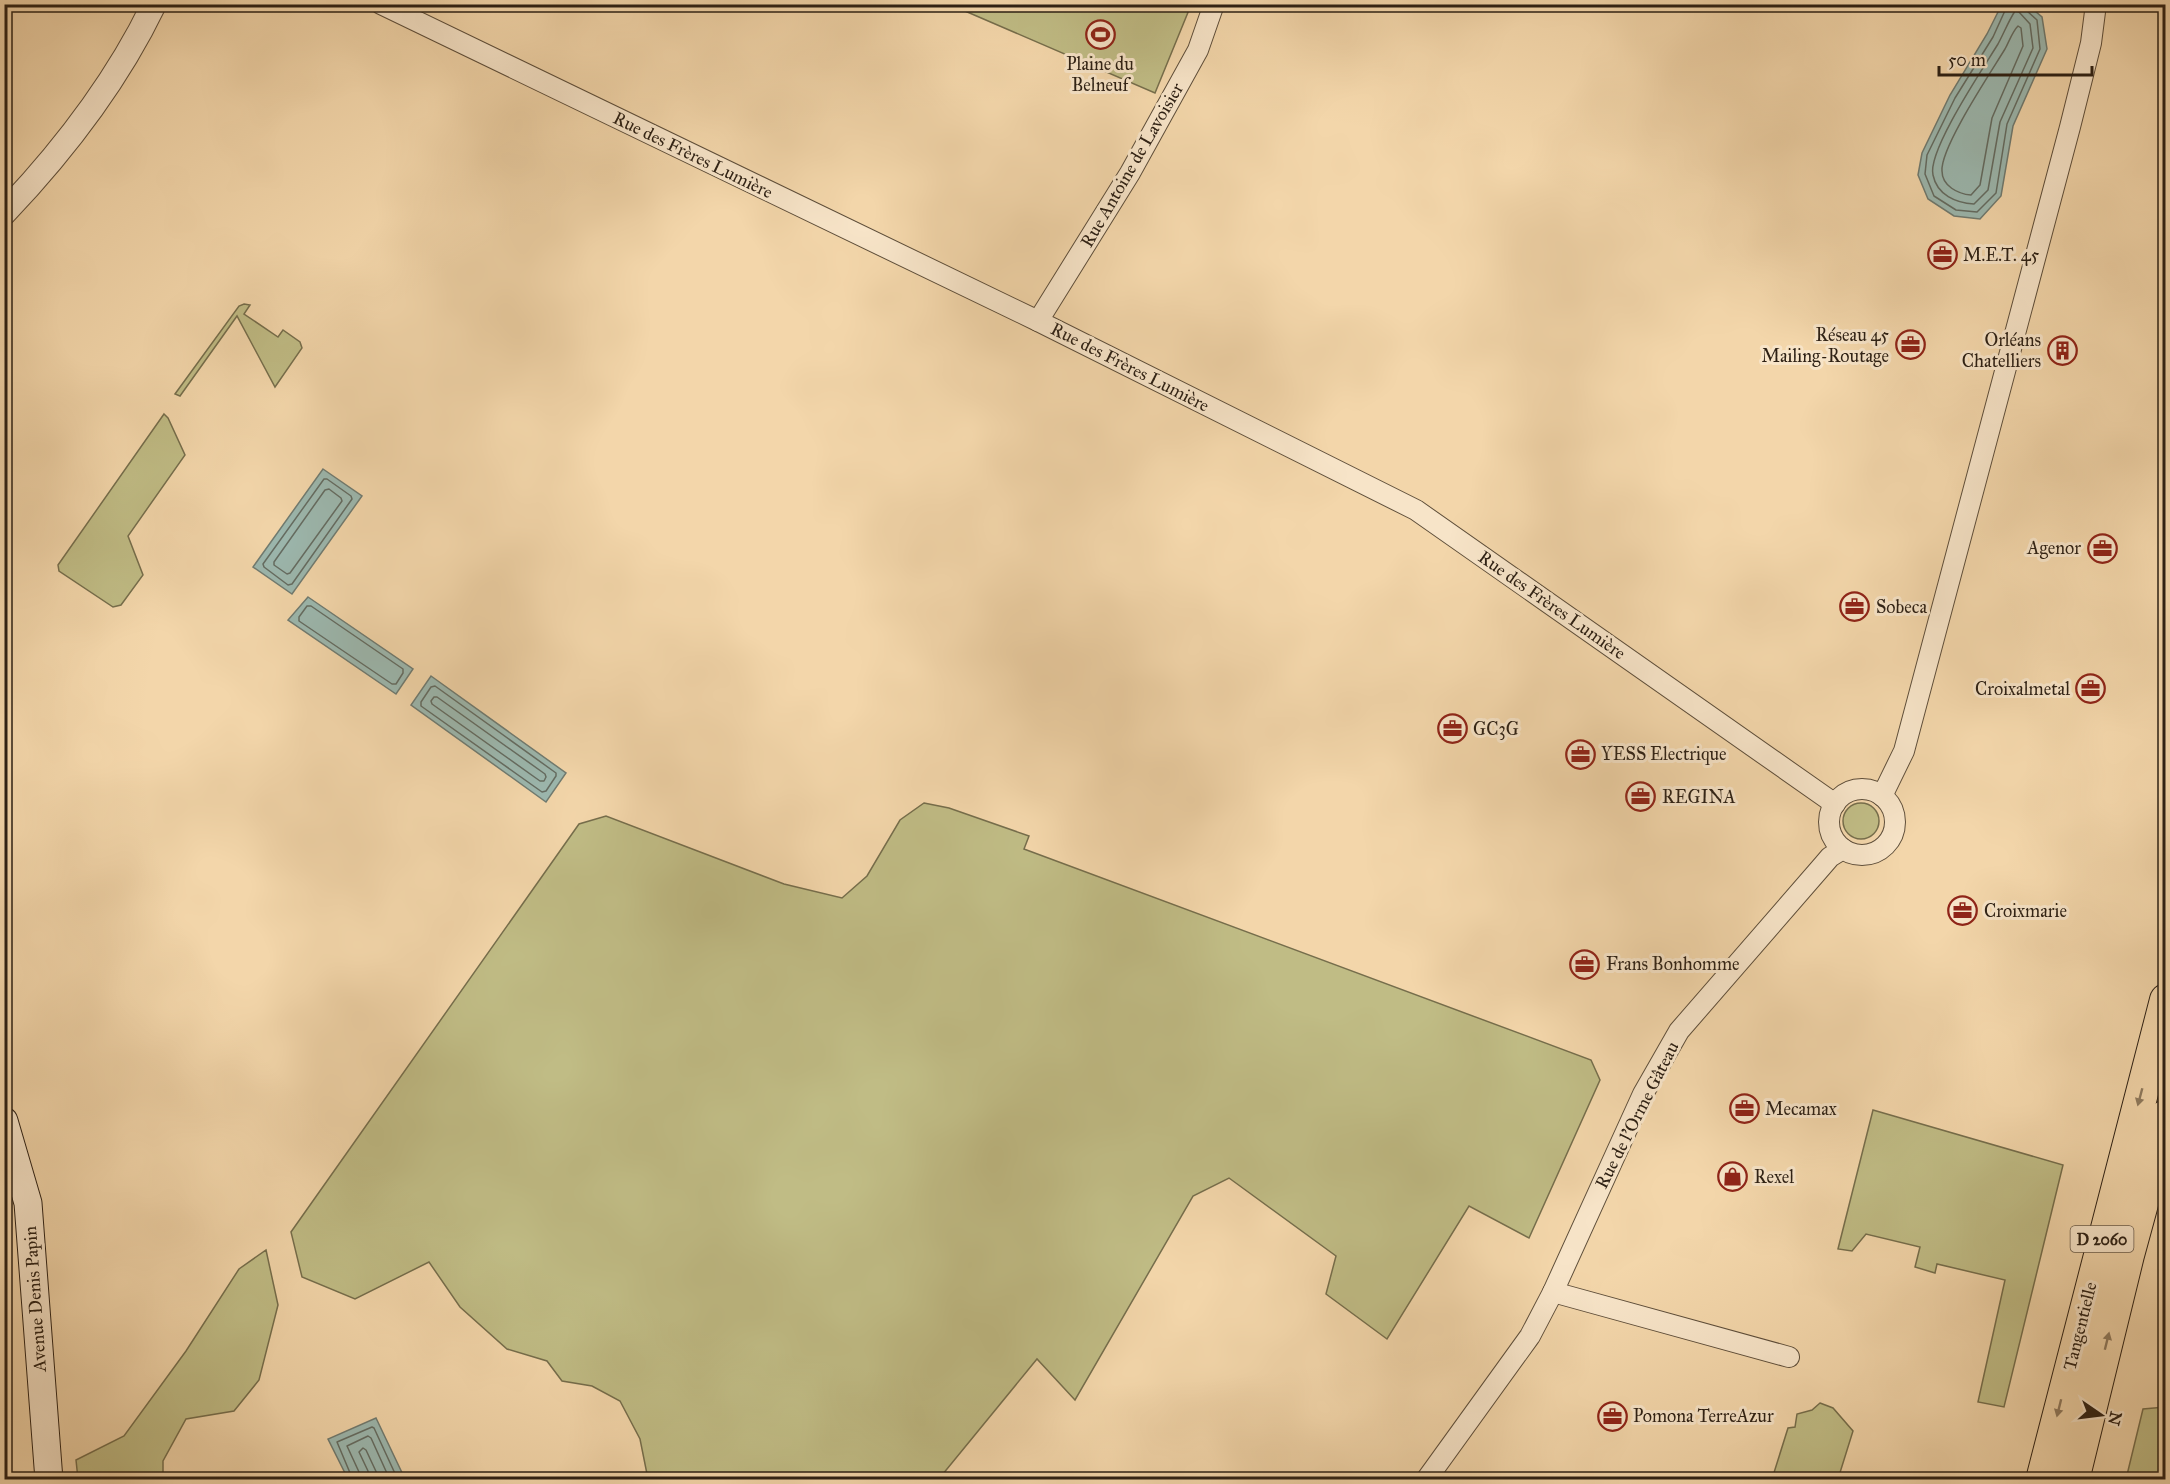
<svg xmlns="http://www.w3.org/2000/svg" width="2170" height="1484" viewBox="0 0 2170 1484" font-family="'IM FELL Great Primer',serif">
<style>
.green{fill:#c0bc85;stroke:#766e4c;stroke-width:1.5}
.water{fill:#9cb8af;stroke:#707b71;stroke-width:1.5}
.lines{fill:none;stroke-linecap:round;stroke-linejoin:round}
.shore{stroke:#646c62;stroke-width:1.5}
.minor-casing{stroke:#5e4e3a;stroke-width:22}
.tertiary-casing{stroke:#5e4e3a;stroke-width:26}
.secondary-casing{stroke:#2d2014;stroke-width:29}
.trunk-casing{stroke:#2d2014;stroke-width:34}
.minor{stroke:#f7e4c8;stroke-width:20}
.tertiary{stroke:#f7e4c8;stroke-width:24}
.secondary{stroke:#f7e4c8;stroke-width:27}
.trunk{stroke:#f3d6aa;stroke-width:32}
.oneway{fill:#907b5f}
.labels{text-anchor:middle;dominant-baseline:central;stroke-width:6;stroke-linejoin:round;paint-order:stroke}
.shield{fill:#f7e4c8;stroke:#6a5b4a;stroke-width:1.5}
.shield-label{font-size:16px;font-weight:bold;fill:#2d2014}
.poi-label{font-size:18px;fill:#2d2014;stroke:#f7e4c8;text-anchor:start}
.street-label{font-size:18px;fill:#2d2014;stroke:#f7e4c8}
</style>
<rect width="100%" height="100%" fill="#f3d6aa"/>
<filter id="stains"><feTurbulence type="fractalNoise" baseFrequency=".00333" numOctaves="4"/><feColorMatrix values="0 0 0 0 .2 0 0 0 0 .09 0 0 0 0 .02 0 0 0 .5 -.17"/></filter>
<radialGradient id="worn" r=".72"><stop offset=".6" stop-color="#630" stop-opacity="0"/><stop offset="1" stop-color="#630" stop-opacity=".3"/></radialGradient>
<!-- green -->
<g class="green">
<polygon points="951,5 1191,5 1155,93"/>
<polygon points="244,304 250,305 244,314 278,337 283,330 300,342 302,348 275,387 237,316 180,396 175,394 239,306"/>
<polygon points="164,414 168,418 185,455 128,536 143,575 121,605 113,607 59,571 58,565"/>
<circle cx="1861" cy="821" r="18"/>
<polygon points="924,803 949,808 1029,836 1024,849 1591,1060 1600,1080 1529,1238 1469,1206 1387,1339 1326,1294 1336,1256 1229,1178 1193,1196 1075,1400 1037,1359 938,1480 648,1479 640,1439 620,1401 592,1386 562,1381 547,1361 507,1349 460,1307 429,1262 355,1299 302,1277 291,1232 579,824 606,816 784,884 842,898 867,876 900,820"/>
<polygon points="1873,1110 2063,1165 2004,1407 1978,1402 2005,1280 1937,1264 1935,1273 1915,1267 1920,1247 1866,1234 1852,1251 1838,1249"/>
<polygon points="266,1250 278,1305 259,1380 234,1411 186,1419 163,1461 163,1479 78,1479 76,1460 124,1436 186,1351 239,1269"/>
<polygon points="1820,1403 1833,1408 1853,1431 1838,1479 1772,1479 1788,1428 1795,1427 1797,1414 1812,1410"/>
<polygon points="2165,1407 2165,1479 2126,1479 2143,1409"/>
</g>
<!-- water -->
<g class="water">
<polygon points="2028,5 2042,17 2047,49 2013,126 2001,196 1980,219 1954,216 1928,199 1918,175 1922,153 1950,95 1987,34 2000,8 2008,5"/>
<polygon points="323,469 362,496 292,594 253,567"/>
<polygon points="308,597 413,669 396,694 288,620"/>
<polygon points="431,676 566,773 546,802 411,705"/>
<polygon points="376,1418 405,1479 348,1479 328,1439"/>
</g>
<g class="lines">
<!-- shore -->
<g class="shore">
<polyline points="2008,4 1993,37 1955,98 1927,155 1925,174 1934,196 1956,210 1977,212 1996,193 2007,124 2040,49 2037,20 2027,11 2026,4"/>
<path d="M2015 11 2019 12 2030 24 2033 48 2000 122 1988 190 1974 204C1956 203 1937 195 1933 175 1927 151 1984 67 1998 44 2004 33 2008 22 2015 11Z"/>
<path d="M2018 26 2021 28 2023 46 1992 118 1980 185 1971 195C1958 194 1942 186 1942 171 1940 148 1991 72 2005 49 2009 42 2012 32 2018 26Z"/>
<polygon points="324,479 327,479 351,496 352,499 292,584 288,585 264,567 263,564"/>
<polygon points="329,489 341,498 342,501 290,573 287,574 274,565 274,562 325,490"/>
<polygon points="307,606 311,606 403,669 403,673 396,684 392,684 299,621 299,617"/>
<polygon points="435,686 556,773 556,776 546,791 542,792 421,706 421,702 431,687"/>
<polygon points="434,697 437,697 545,774 546,777 544,781 540,781 432,704 431,701"/>
<polyline points="353,1480 337,1442 372,1427 374,1428 398,1480"/>
<polyline points="360,1480 359,1472 347,1446 368,1436 371,1438 390,1480"/>
<polyline points="369,1480 368,1471 359,1452 363,1448 366,1450 380,1480"/>
</g>
<defs>
<g id="minor">
<polyline points="381,4 1038,321 1416,510 1835,804"/>
<polyline points="1038,321 1130,173 1198,50 1214,4"/>
<circle cx="1862" cy="822" r="33"/>
<polyline points="1882,796 1904,751 2070,127 2091,43 2096,4"/>
<polyline points="1553,1292 1789,1357"/>
<polyline points="1426,1480 1530,1336 1553,1292 1643,1094 1679,1031 1824,864 1830,857 1843,849"/>
</g>
<path id="tertiary" d="M4 213C64 150 116 83 154 4"/>
<polyline id="secondary" points="4,1121 28,1203 49,1480"/>
<g id="trunk">
<polyline points="2042,1480 2166,1000"/>
<polyline points="2073,1480 2128,1255 2166,1116"/>
</g>
</defs>
<!-- minor casing -->
<use href="#minor" class="minor-casing"/>
<!-- tertiary casing -->
<use href="#tertiary" class="tertiary-casing"/>
<!-- secondary casing -->
<use href="#secondary" class="secondary-casing"/>
<!-- trunk casing -->
<use href="#trunk" class="trunk-casing"/>
<!-- minor -->
<use href="#minor" class="minor"/>
<!-- tertiary -->
<use href="#tertiary" class="tertiary"/>
<!-- secondary -->
<use href="#secondary" class="secondary"/>
<!-- trunk -->
<use href="#trunk" class="trunk"/>
</g>
<!-- one-way arrows -->
<defs><path id="oneway-solid" d="M-6-.8H1V-3.2L6.5 0L1 3.2V.8H-6Z" transform="scale(1.5)"/></defs>
<g class="oneway">
<use href="#oneway-solid" transform="translate(2140 1097) rotate(105)"/>
<use href="#oneway-solid" transform="translate(2107 1341) rotate(-76)"/>
<use href="#oneway-solid" transform="translate(2059 1408) rotate(104)"/>
</g>
<!-- icons -->
<defs>
<symbol id="stadium-ring" viewBox="-11 -11 22 22"><circle r="9.5" fill="#f7e4c8" stroke="#8f2418" stroke-width="1.5"/><path d="M0-5a6.5 5 0 1 0 0 10a6.5 5 0 1 0 0-10ZM-3.5-1.8h7v3.6h-7Z" fill="#8f2418"/></symbol>
<symbol id="office-ring" viewBox="-11 -11 22 22"><circle r="9.5" fill="#f7e4c8" stroke="#8f2418" stroke-width="1.5"/><path d="M-6-3h4V-5.5h4V-3h4V5H-6ZM-1-4.5V-3h2v-1.5ZM-6 0V1H6V0Z" fill="#8f2418"/></symbol>
<symbol id="building-ring" viewBox="-11 -11 22 22"><circle r="9.5" fill="#f7e4c8" stroke="#8f2418" stroke-width="1.5"/><path d="M-4-6H4V6H1V3H-1V6H-4ZM-2.5-4.3h1.7v1.8h-1.7ZM.8-4.3h1.7v1.8H.8ZM-2.5-1h1.7V.8h-1.7ZM.8-1h1.7V.8H.8Z" fill="#8f2418"/></symbol>
<symbol id="shop-ring" viewBox="-11 -11 22 22"><circle r="9.5" fill="#f7e4c8" stroke="#8f2418" stroke-width="1.5"/><path d="M-5-2.5h2.3a2.7 3.5 0 0 1 5.4 0H5L5.5 6h-11ZM-1.5-2.5h3a1.5 2.3 0 0 0-3 0Z" fill="#8f2418"/></symbol>
</defs>
<g fill-rule="evenodd">
<use href="#stadium-ring" x="1084" y="18" width="33" height="33"/>
<use href="#office-ring" x="1926" y="238" width="33" height="33"/>
<use href="#office-ring" x="1894" y="328" width="33" height="33"/>
<use href="#building-ring" x="2046" y="334" width="33" height="33"/>
<use href="#office-ring" x="2086" y="532" width="33" height="33"/>
<use href="#office-ring" x="1838" y="590" width="33" height="33"/>
<use href="#office-ring" x="2074" y="672" width="33" height="33"/>
<use href="#office-ring" x="1436" y="712" width="33" height="33"/>
<use href="#office-ring" x="1564" y="738" width="33" height="33"/>
<use href="#office-ring" x="1624" y="780" width="33" height="33"/>
<use href="#office-ring" x="1946" y="894" width="33" height="33"/>
<use href="#office-ring" x="1568" y="948" width="33" height="33"/>
<use href="#office-ring" x="1728" y="1092" width="33" height="33"/>
<use href="#shop-ring" x="1716" y="1160" width="33" height="33"/>
<use href="#office-ring" x="1596" y="1400" width="33" height="33"/>
</g>
<g class="labels">
<!-- shield labels -->
<rect class="shield" x="2070.5" y="1226" width="63" height="26" rx="4.5"/>
<g class="shield-label">
<text x="2102" y="1239">D 2060</text>
</g>
<!-- poi labels -->
<g class="poi-label">
<text x="1100" y="64" text-anchor="middle">Plaine du<tspan x="1100" dy="21">Belneuf</tspan></text>
<text x="1963" y="255">M.E.T. 45</text>
<text x="1889" y="335" text-anchor="end">Réseau 45<tspan x="1889" dy="21">Mailing-Routage</tspan></text>
<text x="2041" y="340" text-anchor="end">Orléans<tspan x="2041" dy="21">Chatelliers</tspan></text>
<text x="2081" y="548" text-anchor="end">Agenor</text>
<text x="1876" y="607">Sobeca</text>
<text x="2070" y="689" text-anchor="end">Croixalmetal</text>
<text x="1473" y="729">GC3G</text>
<text x="1601" y="754">YESS Electrique</text>
<text x="1662" y="797">REGINA</text>
<text x="1984" y="911">Croixmarie</text>
<text x="1606" y="964">Frans Bonhomme</text>
<text x="1765" y="1109">Mecamax</text>
<text x="1754" y="1177">Rexel</text>
<text x="1633" y="1416">Pomona TerreAzur</text>
</g>
<!-- street labels -->
<g class="street-label">
<text transform="translate(693 155) rotate(26)">Rue des Frères Lumière</text>
<text transform="translate(1132 165) rotate(-60)">Rue Antoine de Lavoisier</text>
<text transform="translate(1130 367) rotate(27)">Rue des Frères Lumière</text>
<text transform="translate(1552 605) rotate(35)">Rue des Frères Lumière</text>
<text transform="translate(1637 1115) rotate(-63)">Rue de l'Orme Gâteau</text>
<text transform="translate(35 1299) rotate(-94)">Avenue Denis Papin</text>
<text transform="translate(2080 1326) rotate(-76)">Tangentielle</text>
</g>
</g>
<!-- margin -->
<rect width="2170" height="1484" fill="none" stroke="#f3d6aa" stroke-width="24"/>
<rect x="6" y="6" width="2158" height="1472" fill="none" stroke="#2d2014" stroke-width="3"/>
<rect x="12" y="12" width="2146" height="1460" fill="none" stroke="#2d2014" stroke-width="1.5"/>
<!-- north arrow -->
<g transform="translate(2101 1415) rotate(104)" stroke="#f7e4c8" stroke-width="4.5" paint-order="stroke">
<path d="M0-4.5L10 22L0 15L-10 22Z" fill="#2d2014"/>
<text y="-9" font-size="16" font-weight="bold" text-anchor="middle" fill="#2d2014">N</text>
</g>
<!-- scale -->
<path d="M1939 66v9h153v-9" fill="none" stroke="#2d2014" stroke-width="3"/>
<text x="1948" y="66" font-size="18" fill="#2d2014" stroke="#f7e4c8" stroke-width="4.5" paint-order="stroke">50 m</text>
<rect width="100%" height="100%" filter="url(#stains)"/>
<rect width="100%" height="100%" fill="url(#worn)"/>
</svg>
